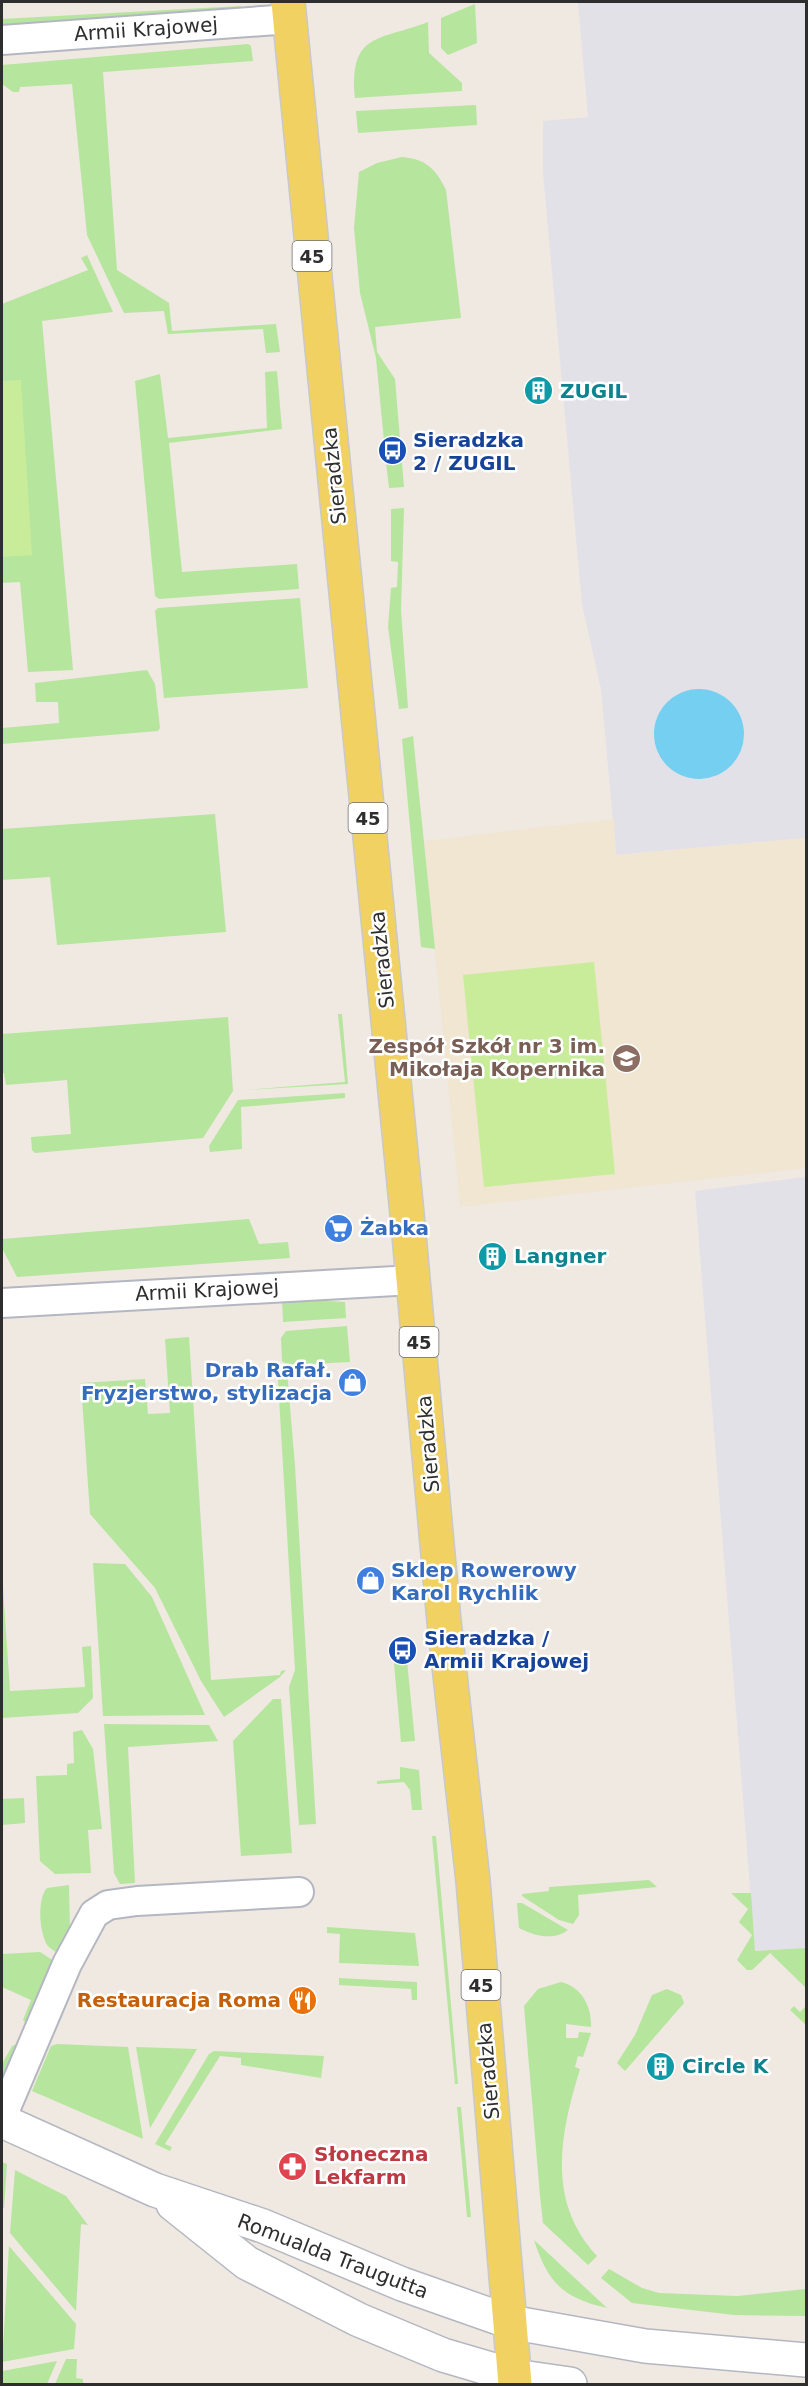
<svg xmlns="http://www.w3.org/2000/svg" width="808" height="2386" viewBox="0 0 808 2386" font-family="'DejaVu Sans',sans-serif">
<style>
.industrial{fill:#e3e1e8}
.education{fill:#f0e6d1}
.green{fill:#b6e59e}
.pitch{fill:#c9ec9a}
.water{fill:#75cff0}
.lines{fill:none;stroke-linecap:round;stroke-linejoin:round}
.minor-casing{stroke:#b4b7c1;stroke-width:32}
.tertiary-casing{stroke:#b4b7c1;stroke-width:36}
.primary-casing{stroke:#c9c9c9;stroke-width:36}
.minor{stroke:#fff;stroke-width:28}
.tertiary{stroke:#fff;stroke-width:33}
.primary{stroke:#f2d163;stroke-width:33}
.labels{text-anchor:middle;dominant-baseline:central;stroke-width:5;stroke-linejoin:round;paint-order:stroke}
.shield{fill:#fff;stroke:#6d6d6d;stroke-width:1.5}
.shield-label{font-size:18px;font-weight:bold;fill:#2e2e2e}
.street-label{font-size:20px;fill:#2e2e2e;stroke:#fff}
.culture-label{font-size:20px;font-weight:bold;fill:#0d838f;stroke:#fff;text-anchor:start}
.transit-label{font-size:20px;font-weight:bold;fill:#164399;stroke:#fff;text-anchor:start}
.education-label{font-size:20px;font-weight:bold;fill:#785e54;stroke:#fff;text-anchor:end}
.shop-label{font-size:20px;font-weight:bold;fill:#366cbe;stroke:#fff;text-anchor:start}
.food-label{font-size:20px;font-weight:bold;fill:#c56008;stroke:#fff;text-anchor:end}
.health-label{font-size:20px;font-weight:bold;fill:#be3a42;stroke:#fff;text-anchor:start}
</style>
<rect width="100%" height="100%" fill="#efe9e1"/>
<!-- industrial -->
<g class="industrial">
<polygon points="578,2 806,2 806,838 616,855 601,689 582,604 543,173 543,121 588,117"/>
<polygon points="806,1177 806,1948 755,1951 695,1191"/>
</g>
<!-- education -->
<polygon class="education" points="614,819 616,855 806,838 806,1168 460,1207 424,841"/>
<!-- green -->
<g class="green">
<polygon points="475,4 477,43 448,55 441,48 441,18"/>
<polygon points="241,6 240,9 2,28 2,19"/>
<path d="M428 22 429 53 462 83V91L355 98C349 32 379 41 428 22Z"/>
<polygon points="248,44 251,46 253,61 103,72 117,270 169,303 172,331 276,324 280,352 266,353 263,329 168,334 164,311 124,313 87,235 72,84 20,87 19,92 13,92 2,84 2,65"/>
<polygon points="476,105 477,125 358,133 356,111"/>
<path d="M402 157C426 159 436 169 446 190L461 318 375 327 377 352 395 379 404 487 389 488 386 462 396 461 395 441H384L376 358 360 293 354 228 359 172 377 163Z"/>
<polygon points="87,255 113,312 42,321 73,670 28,672 20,582 2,583 2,304 88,270 81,258"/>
<polygon points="277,371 282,429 169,443 182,572 297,564 299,589 159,599 155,596 135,381 160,374 168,438 267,428 265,372"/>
<polygon points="404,508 401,610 408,708 399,709 388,627 391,588 397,587 398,562 391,561 391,509"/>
<polygon points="300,598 308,688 164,698 155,611 158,608"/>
<polygon points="147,670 155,684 160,728 158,731 2,744 2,728 59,723 58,702 36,702 35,683"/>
<polygon points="413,736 435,949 421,947 402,739"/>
<polygon points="215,814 226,932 57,945 50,877 2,880 2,829"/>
<polygon points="338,1014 342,1014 348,1084 244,1090 345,1082"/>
<polygon points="228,1017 233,1091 203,1138 35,1153 32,1150 31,1137 71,1134 67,1080 6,1085 4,1073 2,1073 2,1034"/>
<polygon points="345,1093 345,1098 241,1107 242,1149 210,1152 209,1146 238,1100"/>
<polygon points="249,1219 259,1244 288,1242 290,1258 17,1277 2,1248 2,1239"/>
<polygon points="282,1298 345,1302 346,1318 283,1322"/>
<polygon points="347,1326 350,1362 288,1365 282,1361 281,1338 286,1331"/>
<polygon points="189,1337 211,1680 280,1675 281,1671 286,1670 280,1677 224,1717 201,1681 155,1588 90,1514 81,1383 145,1379 148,1414 170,1413 165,1339"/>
<polygon points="287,1371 295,1466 316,1824 299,1825 289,1687 295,1670 278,1380"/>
<polygon points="93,1563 125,1564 152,1597 205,1715 103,1716"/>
<polygon points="2,1573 10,1691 85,1687 82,1647 91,1646 93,1698 78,1713 2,1718"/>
<polygon points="406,1651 415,1741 401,1742 393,1652"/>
<polygon points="273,1699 281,1699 292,1853 241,1856 233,1741"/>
<polygon points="104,1724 209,1725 218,1741 128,1747 135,1883 120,1884 114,1873"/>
<polygon points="82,1730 93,1749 102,1829 88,1830 91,1873 55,1874 40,1861 36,1776 67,1775 67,1764 74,1763 73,1732"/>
<polygon points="400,1767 419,1770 422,1810 412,1810 410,1790 404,1782 377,1784 377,1781 400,1779"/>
<polygon points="24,1798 25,1823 2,1825 2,1799"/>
<polygon points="432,1836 436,1836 458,2084 455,2084"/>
<polygon points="649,1880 657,1887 578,1895 579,1915 573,1924 559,1920 522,1896 522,1894 549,1891 549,1887"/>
<path d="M69 1885 70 1931 60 1955C56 1952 51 1949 48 1946 39 1934 37 1898 47 1888Z"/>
<polygon points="731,1893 751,1893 755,1951 806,1948 806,1988 770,1953 752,1970 747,1970 737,1960 752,1935 739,1922 748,1909"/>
<path d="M517 1903H522L568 1930C553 1941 535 1936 519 1928Z"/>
<polygon points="327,1927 415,1933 419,1966 339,1963 340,1934 327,1933"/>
<polygon points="40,1952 57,1963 28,2025 23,2020 31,2000 2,1987 2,1954"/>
<polygon points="339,1978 417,1982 417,2000 412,2000 411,1989 339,1985"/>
<path d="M561 1982C582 1987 592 2007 591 2027L566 2024V2038H578L579 2032 591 2033 583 2057 578 2056 575 2067 580 2069C560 2134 546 2201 597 2256L588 2265 543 2223 540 2196 524 2006 538 1989Z"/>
<polygon points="667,1989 681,1995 684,2003 625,2071 617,2063 635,2035 652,1995"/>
<polygon points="794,2006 800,2012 806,2006 806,2025 790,2010"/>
<polygon points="17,2044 15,2049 19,2051 5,2080 2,2078 2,2064 12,2046"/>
<polygon points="57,2044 128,2047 143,2139 32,2091 51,2046"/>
<polygon points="136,2047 197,2049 150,2128"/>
<polygon points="214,2051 324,2056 321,2078 241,2065 241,2058 220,2056 165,2144 172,2147 170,2151 155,2144 209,2054"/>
<polygon points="457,2107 461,2107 471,2217 467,2217"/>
<polygon points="2,2162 7,2164 4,2208 2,2207"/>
<polygon points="15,2170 66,2196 88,2225 81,2224 76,2311 10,2233"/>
<path d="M534 2240 607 2308C563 2298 548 2283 534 2240Z"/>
<polygon points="9,2246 76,2324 74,2349 2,2362"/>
<polygon points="609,2269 642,2288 659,2293 737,2296 806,2289 806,2316 734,2315 632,2303 601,2278"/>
<polygon points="66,2359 77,2359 76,2378 83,2379 83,2384 55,2384"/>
<polygon points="57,2361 47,2384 2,2384 2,2371"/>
</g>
<!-- pitch -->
<g class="pitch">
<polygon points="21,380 32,555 2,557 2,381"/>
<polygon points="594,962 615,1174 484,1187 463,975"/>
</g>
<!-- water -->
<circle class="water" cx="699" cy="734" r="45"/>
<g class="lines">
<defs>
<g id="minor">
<polyline points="2,40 290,19"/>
<polyline points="2,1303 413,1280"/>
<polyline points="2,2117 67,1964 94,1914 108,1905 137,1901 299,1892"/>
</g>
<g id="tertiary">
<polyline points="2,2121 155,2190 263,2226 402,2284 510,2322 645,2346 806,2360"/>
<polyline points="173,2204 247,2263 359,2320 443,2355 514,2376 570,2384"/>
</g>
<polyline id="primary" points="288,2 408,1224 444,1621 473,1881 515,2384"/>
</defs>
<!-- minor casing -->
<use href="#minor" class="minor-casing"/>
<!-- tertiary casing -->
<use href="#tertiary" class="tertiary-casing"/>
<!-- primary casing -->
<use href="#primary" class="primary-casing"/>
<!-- minor -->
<use href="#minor" class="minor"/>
<!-- tertiary -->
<use href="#tertiary" class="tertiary"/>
<!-- primary -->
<use href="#primary" class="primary"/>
</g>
<!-- icons -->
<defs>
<symbol id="building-disc" viewBox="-11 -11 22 22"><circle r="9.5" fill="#0f9aa8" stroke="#fff"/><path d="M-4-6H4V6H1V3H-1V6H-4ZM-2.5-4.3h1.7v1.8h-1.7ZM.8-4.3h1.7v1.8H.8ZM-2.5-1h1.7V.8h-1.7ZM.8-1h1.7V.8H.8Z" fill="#fff"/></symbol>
<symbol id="bus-disc" viewBox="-11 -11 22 22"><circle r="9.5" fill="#1a4fb4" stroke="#fff"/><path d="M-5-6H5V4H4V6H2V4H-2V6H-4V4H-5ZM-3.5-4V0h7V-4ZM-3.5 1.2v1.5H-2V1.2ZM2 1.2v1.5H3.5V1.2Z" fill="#fff"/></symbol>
<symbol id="school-disc" viewBox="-11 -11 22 22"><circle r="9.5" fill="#8d6e63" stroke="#fff"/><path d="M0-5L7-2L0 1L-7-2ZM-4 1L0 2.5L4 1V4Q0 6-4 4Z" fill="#fff"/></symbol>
<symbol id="supermarket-disc" viewBox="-11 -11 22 22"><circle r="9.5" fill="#3f7fe0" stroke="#fff"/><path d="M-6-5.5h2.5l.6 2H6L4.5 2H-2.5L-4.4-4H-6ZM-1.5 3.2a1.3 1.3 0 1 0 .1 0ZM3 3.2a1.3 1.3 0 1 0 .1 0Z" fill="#fff"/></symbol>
<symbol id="shop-disc" viewBox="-11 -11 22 22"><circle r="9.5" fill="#3f7fe0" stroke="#fff"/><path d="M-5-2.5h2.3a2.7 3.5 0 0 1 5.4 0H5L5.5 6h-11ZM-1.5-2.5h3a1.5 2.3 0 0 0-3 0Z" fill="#fff"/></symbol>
<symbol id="restaurant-disc" viewBox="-11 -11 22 22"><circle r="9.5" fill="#e8710a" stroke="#fff"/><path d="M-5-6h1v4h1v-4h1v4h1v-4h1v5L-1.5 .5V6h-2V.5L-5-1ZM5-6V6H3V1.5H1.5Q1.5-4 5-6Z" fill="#fff"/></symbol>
<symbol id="pharmacy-disc" viewBox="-11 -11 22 22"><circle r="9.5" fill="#e0444e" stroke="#fff"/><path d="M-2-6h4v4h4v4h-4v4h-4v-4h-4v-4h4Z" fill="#fff"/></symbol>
</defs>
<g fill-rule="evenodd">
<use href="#building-disc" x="522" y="374" width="33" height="33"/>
<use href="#bus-disc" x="376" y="434" width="33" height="33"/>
<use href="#school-disc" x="610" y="1042" width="33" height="33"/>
<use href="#supermarket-disc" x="322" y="1212" width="33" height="33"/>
<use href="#building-disc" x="476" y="1240" width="33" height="33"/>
<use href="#shop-disc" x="336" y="1366" width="33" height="33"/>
<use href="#shop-disc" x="354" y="1564" width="33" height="33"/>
<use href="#bus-disc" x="386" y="1634" width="33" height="33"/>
<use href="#restaurant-disc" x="286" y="1984" width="33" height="33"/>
<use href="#building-disc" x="644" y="2050" width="33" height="33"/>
<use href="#pharmacy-disc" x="276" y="2150" width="33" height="33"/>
</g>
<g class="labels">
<!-- shield labels -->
<g class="shield">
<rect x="292.5" y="241" width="39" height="30" rx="4.5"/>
<rect x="348.5" y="803" width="39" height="30" rx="4.5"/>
<rect x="399.5" y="1327" width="39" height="30" rx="4.5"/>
<rect x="461.5" y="1970" width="39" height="30" rx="4.5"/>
</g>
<g class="shield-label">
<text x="312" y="256">45</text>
<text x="368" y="818">45</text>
<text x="419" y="1342">45</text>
<text x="481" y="1985">45</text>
</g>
<!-- street labels -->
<g class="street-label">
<text transform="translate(146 29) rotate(-4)">Armii Krajowej</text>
<text transform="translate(334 476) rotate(-96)">Sieradzka</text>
<text transform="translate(382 960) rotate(-96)">Sieradzka</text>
<text transform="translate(207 1290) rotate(-3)">Armii Krajowej</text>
<text transform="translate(428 1444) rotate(-95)">Sieradzka</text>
<text transform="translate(488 2071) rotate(-95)">Sieradzka</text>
<text transform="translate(333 2256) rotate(21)">Romualda Traugutta</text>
</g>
<!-- culture labels -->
<g class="culture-label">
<text x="560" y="391">ZUGIL</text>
<text x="514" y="1256">Langner</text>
<text x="682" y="2066">Circle K</text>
</g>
<!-- transit labels -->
<g class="transit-label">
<text x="413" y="440">Sieradzka<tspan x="413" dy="23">2 / ZUGIL</tspan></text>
<text x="424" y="1638">Sieradzka /<tspan x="424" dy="23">Armii Krajowej</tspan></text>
</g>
<!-- education labels -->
<g class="education-label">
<text x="605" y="1046">Zespół Szkół nr 3 im.<tspan x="605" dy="23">Mikołaja Kopernika</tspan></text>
</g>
<!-- shop labels -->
<g class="shop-label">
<text x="360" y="1228">Żabka</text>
<text x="332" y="1370" text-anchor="end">Drab Rafał.<tspan x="332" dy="23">Fryzjerstwo, stylizacja</tspan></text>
<text x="391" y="1570">Sklep Rowerowy<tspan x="391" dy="23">Karol Rychlik</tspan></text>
</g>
<!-- food labels -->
<g class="food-label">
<text x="281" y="2000">Restauracja Roma</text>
</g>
<!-- health labels -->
<g class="health-label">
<text x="314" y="2154">Słoneczna<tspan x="314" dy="23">Lekfarm</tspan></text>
</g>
</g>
<!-- border -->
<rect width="808" height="2386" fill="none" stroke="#2e2e2e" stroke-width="6"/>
</svg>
